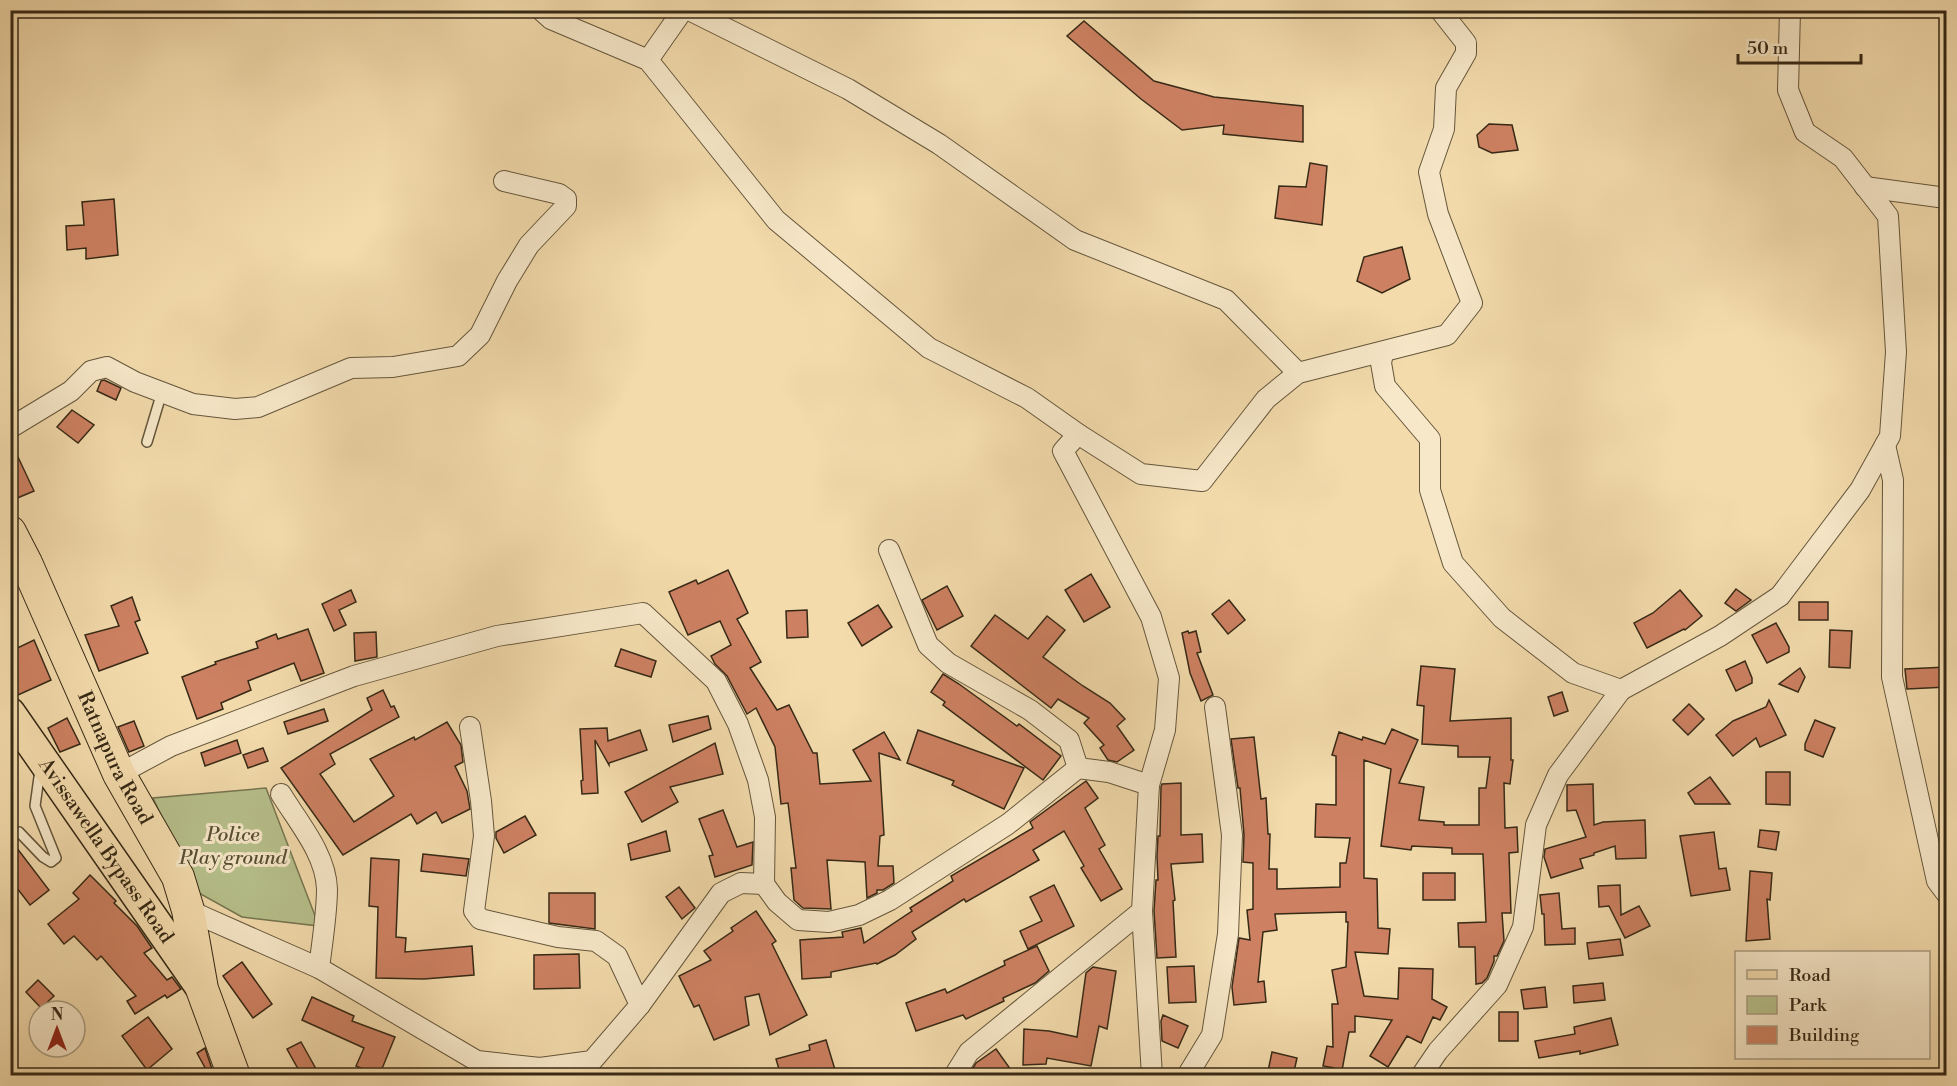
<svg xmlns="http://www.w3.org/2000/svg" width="1957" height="1086" viewBox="0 0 1957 1086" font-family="'Libre Bodoni',serif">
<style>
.green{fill:#b7c18c;stroke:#767551;stroke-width:1.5}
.building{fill:#cd8162;stroke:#362916;stroke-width:1.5}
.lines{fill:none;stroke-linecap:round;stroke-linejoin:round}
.service-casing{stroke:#65563c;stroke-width:12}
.minor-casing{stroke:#65563c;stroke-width:22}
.primary-casing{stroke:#362916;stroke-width:33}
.trunk-casing{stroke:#362916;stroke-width:34}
.service{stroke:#f7e8c9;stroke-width:9}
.minor{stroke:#f7e8c9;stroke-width:20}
.primary{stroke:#f3dbac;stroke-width:30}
.trunk{stroke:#f3dbac;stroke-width:32}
.labels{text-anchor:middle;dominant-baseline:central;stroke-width:6;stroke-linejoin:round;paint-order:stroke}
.street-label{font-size:20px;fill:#362916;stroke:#f7e8c9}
.park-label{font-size:20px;font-style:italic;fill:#564f34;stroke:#f7e8c9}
</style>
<rect width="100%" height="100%" fill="#f3dbac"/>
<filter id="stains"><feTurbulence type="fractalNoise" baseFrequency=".00333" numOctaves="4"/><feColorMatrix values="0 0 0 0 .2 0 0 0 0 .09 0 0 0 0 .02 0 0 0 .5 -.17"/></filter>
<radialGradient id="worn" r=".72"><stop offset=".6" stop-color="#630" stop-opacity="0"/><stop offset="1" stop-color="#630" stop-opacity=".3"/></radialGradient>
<!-- green -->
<polygon class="green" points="266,788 319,926 242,917 197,892 153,798"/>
<!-- building -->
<g class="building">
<polygon points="1084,21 1154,81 1214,97 1303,106 1303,142 1223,134 1224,125 1182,130 1141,99 1067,36"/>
<polygon points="1489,124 1512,125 1518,150 1492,153 1479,147 1477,135"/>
<polygon points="1310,163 1327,166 1322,225 1275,218 1279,186 1306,187"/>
<polygon points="114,199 118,255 86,259 86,248 67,250 66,226 84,225 82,202"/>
<polygon points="1402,247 1410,279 1382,293 1357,281 1364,257"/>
<polygon points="104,380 121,388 116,400 97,391 101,381"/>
<polygon points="72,410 94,425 78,443 57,427"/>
<polygon points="10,440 34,491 10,501"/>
<polygon points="728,570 748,613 737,619 761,662 750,668 777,710 789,705 813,753 817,753 820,784 871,781 853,750 884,732 900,760 879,753 884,835 880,836 878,866 893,866 894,883 883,890 877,890 877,893 867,898 865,862 827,860 831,909 803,908 794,900 791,868 796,868 788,803 781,804 775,747 756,708 747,714 727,676 715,664 711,656 731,645 720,621 688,635 669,592 696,580 698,584"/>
<polygon points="1091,574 1110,607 1084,622 1065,590"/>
<polygon points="947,586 963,616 937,630 922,600"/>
<polygon points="1736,589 1751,600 1736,611 1725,603"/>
<polygon points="351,590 356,602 339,610 346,625 334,631 322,604"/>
<polygon points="1680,590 1702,616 1685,630 1684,629 1647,648 1634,623 1653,613"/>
<polygon points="132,597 140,620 135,622 148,653 99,671 85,635 119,626 111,606"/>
<polygon points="1229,600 1245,620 1228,634 1212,614"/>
<rect x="1799" y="602" width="29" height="18"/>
<polygon points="878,605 892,627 862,646 848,623"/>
<polygon points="807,610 808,637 787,638 786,611"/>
<polygon points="995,615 1028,639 1047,616 1065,630 1043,657 1083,686 1110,703 1125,719 1117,726 1134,750 1117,762 1108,760 1100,748 1104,745 1084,723 1089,718 1058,699 1051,708 971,646"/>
<polygon points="1776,623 1789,647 1789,652 1767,663 1752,635"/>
<polygon points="308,629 324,673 301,681 294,663 248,681 251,690 221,703 223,709 197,719 182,677 216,664 215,662 258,648 256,642 276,634 278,639"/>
<polygon points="1830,630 1852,631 1850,668 1829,667"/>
<polygon points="1188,631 1189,633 1196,631 1201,652 1197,653 1213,695 1201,701 1190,673 1182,633"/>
<polygon points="376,632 377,657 355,661 354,633"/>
<polygon points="34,640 51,680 18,695 13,684 18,680 10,668 10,664 17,661 11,651"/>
<polygon points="621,649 656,661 651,677 615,666"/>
<polygon points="1745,661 1752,678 1752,683 1736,691 1726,670"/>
<polygon points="1421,666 1455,669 1450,721 1511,718 1511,760 1513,760 1510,784 1504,783 1505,828 1517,827 1518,852 1509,853 1511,913 1502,913 1504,941 1497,956 1494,956 1494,961 1487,978 1482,983 1476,984 1475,947 1459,947 1458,923 1486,922 1483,854 1452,854 1452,848 1412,846 1411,850 1381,846 1391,769 1364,760 1364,878 1377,879 1378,928 1390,929 1388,954 1355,952 1364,996 1398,999 1399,968 1433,969 1432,999 1447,1007 1440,1020 1433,1017 1421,1043 1407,1036 1388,1067 1370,1056 1392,1020 1355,1016 1355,1032 1349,1032 1341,1076 1334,1076 1334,1068 1323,1066 1327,1046 1333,1047 1332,1004 1338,1004 1332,970 1346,967 1348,922 1346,922 1346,912 1275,914 1277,930 1263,932 1258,982 1264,981 1266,1002 1234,1005 1232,987 1239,938 1250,940 1247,910 1253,909 1253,863 1243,862 1244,835 1240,788 1238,788 1231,739 1254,737 1261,799 1266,798 1268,834 1270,834 1269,869 1277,869 1277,889 1340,887 1340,863 1346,863 1350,838 1315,837 1316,804 1336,805 1336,756 1332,755 1339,732 1362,740 1363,737 1385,744 1392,729 1418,740 1399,783 1424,787 1419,820 1444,822 1444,825 1479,825 1479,788 1486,788 1490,757 1458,757 1458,746 1422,744 1424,706 1417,705"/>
<polygon points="1947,667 1947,687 1907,689 1905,669"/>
<polygon points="1800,668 1805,677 1798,692 1779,684"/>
<polygon points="943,674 959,684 1017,726 1019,724 1061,756 1043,780 943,705 945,702 931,692"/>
<polygon points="383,690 391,707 394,706 399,717 330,754 335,764 320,774 354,822 394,796 370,759 414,737 415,740 447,722 461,745 463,762 455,766 467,791 470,809 442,823 436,812 417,824 411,814 343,855 281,768 372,710 367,698"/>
<polygon points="1562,692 1568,711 1554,716 1548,697"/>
<polygon points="1769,700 1786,735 1760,747 1756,738 1733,756 1716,735 1733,721 1766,707"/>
<polygon points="1689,704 1704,719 1688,735 1673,720"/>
<polygon points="324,709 328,721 288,734 284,722"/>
<polygon points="708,716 711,729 673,742 669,725"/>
<polygon points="67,718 80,744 60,752 48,728"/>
<polygon points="1815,720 1835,728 1823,757 1805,750 1805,744"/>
<polygon points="134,721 144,746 129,752 118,727"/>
<polygon points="607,728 608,741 640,730 647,750 609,763 609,765 595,740 598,793 582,794 581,781 583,780 580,729"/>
<polygon points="918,730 1024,768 1004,809 952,785 954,781 907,763"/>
<polygon points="237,740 241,753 205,766 201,753"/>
<polygon points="715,743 723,774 670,787 678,802 642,822 625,792"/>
<polygon points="263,748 268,761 248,768 243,755"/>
<polygon points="1766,772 1790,772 1790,805 1766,804"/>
<polygon points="1710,777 1730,804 1695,804 1688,793"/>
<polygon points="1086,781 1098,798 1085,808 1105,845 1099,849 1122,889 1101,901 1081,868 1084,866 1064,831 1033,850 1039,860 966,902 964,899 912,932 916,939 895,955 877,964 876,963 831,972 831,977 802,979 800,940 843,937 842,932 861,928 864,943 912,911 910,908 953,881 951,876 1033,828 1030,822"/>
<polygon points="1181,783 1181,835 1202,834 1203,862 1171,864 1175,900 1173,901 1176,957 1157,958 1154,911 1156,880 1158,880 1157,856 1158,836 1160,836 1161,787 1162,784"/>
<polygon points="1593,784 1594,825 1603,822 1645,820 1646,858 1616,859 1615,846 1594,853 1594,855 1580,859 1583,868 1551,878 1544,857 1545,849 1586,837 1576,810 1567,811 1567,785"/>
<polygon points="723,810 737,847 753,842 752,865 715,877 709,856 713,855 699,819"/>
<polygon points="525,816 536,835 504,853 496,838 496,832"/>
<polygon points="1760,830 1779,832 1776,850 1758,847"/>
<polygon points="666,831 670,851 631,860 628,844"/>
<polygon points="1714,832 1719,869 1726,868 1730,890 1691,896 1680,836"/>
<polygon points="10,839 49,890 30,905 10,879"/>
<polygon points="423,854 469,859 466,876 421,871"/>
<polygon points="371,858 399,860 396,937 406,938 405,952 472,946 474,975 424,979 376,978 378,907 369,906"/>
<polygon points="1750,871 1772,873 1770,900 1767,899 1770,939 1746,941"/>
<rect x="1423" y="873" width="32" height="27"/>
<polygon points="90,875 116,901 114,903 137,926 152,948 144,953 167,980 172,977 181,989 167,998 165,995 135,1014 127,1001 136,996 101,956 97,960 74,936 64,944 48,924 79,899 73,893"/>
<polygon points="1054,885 1074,926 1028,949 1020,931 1042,921 1030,897"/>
<polygon points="1620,885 1621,915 1639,906 1650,926 1625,938 1609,906 1599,907 1598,886"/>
<polygon points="679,887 695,908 682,919 666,897"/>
<polygon points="549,893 595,893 595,929 549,923"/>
<polygon points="1559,893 1562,929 1575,928 1575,944 1545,945 1544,914 1542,914 1540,895"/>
<polygon points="756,911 776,941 772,944 807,1015 770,1035 759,994 745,997 749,1025 714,1040 699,1005 694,1007 679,976 711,960 704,951 733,931 731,928"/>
<polygon points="1620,939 1623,955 1589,959 1587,943"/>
<polygon points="1037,946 1049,971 1035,983 1003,998 1004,1001 966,1019 963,1015 916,1031 906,1003 945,989 947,993 1005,965 1004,961"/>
<polygon points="579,954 580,988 534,989 534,955"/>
<polygon points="242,962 272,1004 253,1018 223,976"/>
<polygon points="1194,966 1196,1002 1169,1003 1167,967"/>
<polygon points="1093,967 1116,971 1107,1029 1099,1026 1091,1066 1047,1058 1046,1064 1023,1065 1024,1029 1049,1031 1077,1037 1086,973"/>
<polygon points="38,980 54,996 41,1008 26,992"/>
<polygon points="1603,983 1605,1000 1574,1003 1573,986"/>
<polygon points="1545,987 1547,1007 1524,1009 1521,990"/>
<polygon points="312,997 354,1016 352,1021 395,1037 379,1076 356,1066 364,1048 302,1020"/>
<rect x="1499" y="1012" width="19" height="29"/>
<polygon points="1163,1015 1188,1026 1178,1048 1162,1041 1161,1021"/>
<polygon points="148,1017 172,1049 147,1070 122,1036"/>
<polygon points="1611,1018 1618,1045 1580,1054 1580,1051 1539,1058 1535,1041 1575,1034 1574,1027"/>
<polygon points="826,1040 836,1073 828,1076 781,1076 776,1059 810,1050 809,1045"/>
<polygon points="301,1042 320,1076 302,1076 287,1049"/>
<polygon points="205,1048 213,1072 209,1075 197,1053"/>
<polygon points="996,1049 1011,1070 1002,1076 968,1076 976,1063"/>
<polygon points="1272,1052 1297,1058 1293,1076 1267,1076"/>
</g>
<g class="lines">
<defs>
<g id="service">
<polyline points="147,442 162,392"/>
<polyline points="19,832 43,857 51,862 56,858 35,806 40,770"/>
</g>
<g id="minor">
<polyline points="541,10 551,19 648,60 776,220 929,348 1027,398 1078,434 1141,474 1202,481 1266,399 1298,373 1447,335 1472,303 1438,214 1429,172 1444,129 1446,88 1466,53 1466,43 1440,10"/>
<polyline points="689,10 848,89 939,144 1075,240 1226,300 1298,373"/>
<polyline points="648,60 683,10"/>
<polyline points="1865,187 1946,198"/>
<polyline points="1383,353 1381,363 1385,386 1430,439 1430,490 1453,563 1502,618 1573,673 1621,690 1720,636 1780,596 1860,490 1890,436 1896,352 1888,216 1843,158 1805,132 1788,90 1790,10"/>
<polyline points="10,428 71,391 91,371 107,367 135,382 193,404 235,409 258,407 351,368 393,367 458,356 480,335 507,281 529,245 566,206 566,199 559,194 504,181"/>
<polyline points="1885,445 1893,480 1892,677 1937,881 1946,893"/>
<polyline points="889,550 928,645 948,663 1030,710 1069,740 1078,768"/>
<polyline points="470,727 481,801 484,836 474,911 480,919 558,937 596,941 617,956 640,1005"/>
<polyline points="119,774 171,746 354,676 497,636 643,613 716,681 738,724 758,780 765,817 764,884 741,883 721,893 640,1005 592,1061 540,1068 477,1061 319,968 188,910"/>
<path d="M281 794C298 822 326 854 327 889 327 913 322 944 319 968"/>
<polyline points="764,884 777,902 798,920 829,922 859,915 890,900 1008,824 1078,768 1109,772 1149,785"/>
<polyline points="1142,911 1152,1076"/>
<polyline points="954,1076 969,1052 1142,911 1149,785 1165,730 1169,678 1151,617 1063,451 1078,434"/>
<polyline points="1187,1076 1212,1035 1228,934 1232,835 1215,707"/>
<polyline points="1421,1076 1438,1051 1497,985 1523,927 1536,825 1558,775 1621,690"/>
</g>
<g id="primary">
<path id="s1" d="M10 713 202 989"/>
</g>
<g id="trunk">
<path id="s2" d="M10 532 26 563 119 774 178 877 188 910 202 989 234 1076"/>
</g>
</defs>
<!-- service casing -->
<use href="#service" class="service-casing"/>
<!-- minor casing -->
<use href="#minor" class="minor-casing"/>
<!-- primary casing -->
<use href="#primary" class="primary-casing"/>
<!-- trunk casing -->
<use href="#trunk" class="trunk-casing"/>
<!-- service -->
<use href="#service" class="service"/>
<!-- minor -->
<use href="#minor" class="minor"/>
<!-- primary -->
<use href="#primary" class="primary"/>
<!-- trunk -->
<use href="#trunk" class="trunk"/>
</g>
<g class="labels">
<!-- street labels -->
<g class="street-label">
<text stroke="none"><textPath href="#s2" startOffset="249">Ratnapura Road</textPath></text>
<text stroke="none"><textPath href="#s1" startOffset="168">Avissawella Bypass Road</textPath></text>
</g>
<!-- park labels -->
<g class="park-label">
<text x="233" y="835">Police<tspan x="233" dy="23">Play ground</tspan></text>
</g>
</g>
<!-- margin -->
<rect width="1957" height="1086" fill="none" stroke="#f3dbac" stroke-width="36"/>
<rect x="12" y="12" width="1933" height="1062" fill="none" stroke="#362916" stroke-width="3"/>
<rect x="18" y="18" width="1921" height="1050" fill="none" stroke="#362916" stroke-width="1.5"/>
<!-- legend -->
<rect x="1735" y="951" width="195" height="108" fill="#f7e8c9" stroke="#aa9c81" stroke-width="1.5"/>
<rect x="1747" y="970" width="30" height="9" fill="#f3dbac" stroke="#aa9c81" stroke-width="1.5"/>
<text x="1789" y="981" font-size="18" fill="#362916">Road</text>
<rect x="1747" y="996" width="30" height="18" fill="#b7c18c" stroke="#aa9c81" stroke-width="1.5"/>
<text x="1789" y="1011" font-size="18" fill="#362916">Park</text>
<rect x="1747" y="1026" width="30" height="18" fill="#cd8162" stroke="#aa9c81" stroke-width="1.5"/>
<text x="1789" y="1041" font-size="18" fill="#362916">Building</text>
<!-- north arrow -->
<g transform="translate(57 1029)"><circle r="28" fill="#f7e8c9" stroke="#aa9c81" stroke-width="1.5"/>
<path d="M0-4.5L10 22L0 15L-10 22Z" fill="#8f2418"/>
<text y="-9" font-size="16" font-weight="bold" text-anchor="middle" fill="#362916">N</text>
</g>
<!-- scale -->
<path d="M1738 54v9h123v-9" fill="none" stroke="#362916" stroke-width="3"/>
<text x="1747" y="54" font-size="18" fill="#362916" stroke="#f7e8c9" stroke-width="4.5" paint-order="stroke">50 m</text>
<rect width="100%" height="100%" filter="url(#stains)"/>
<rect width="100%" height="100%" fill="url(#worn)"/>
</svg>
